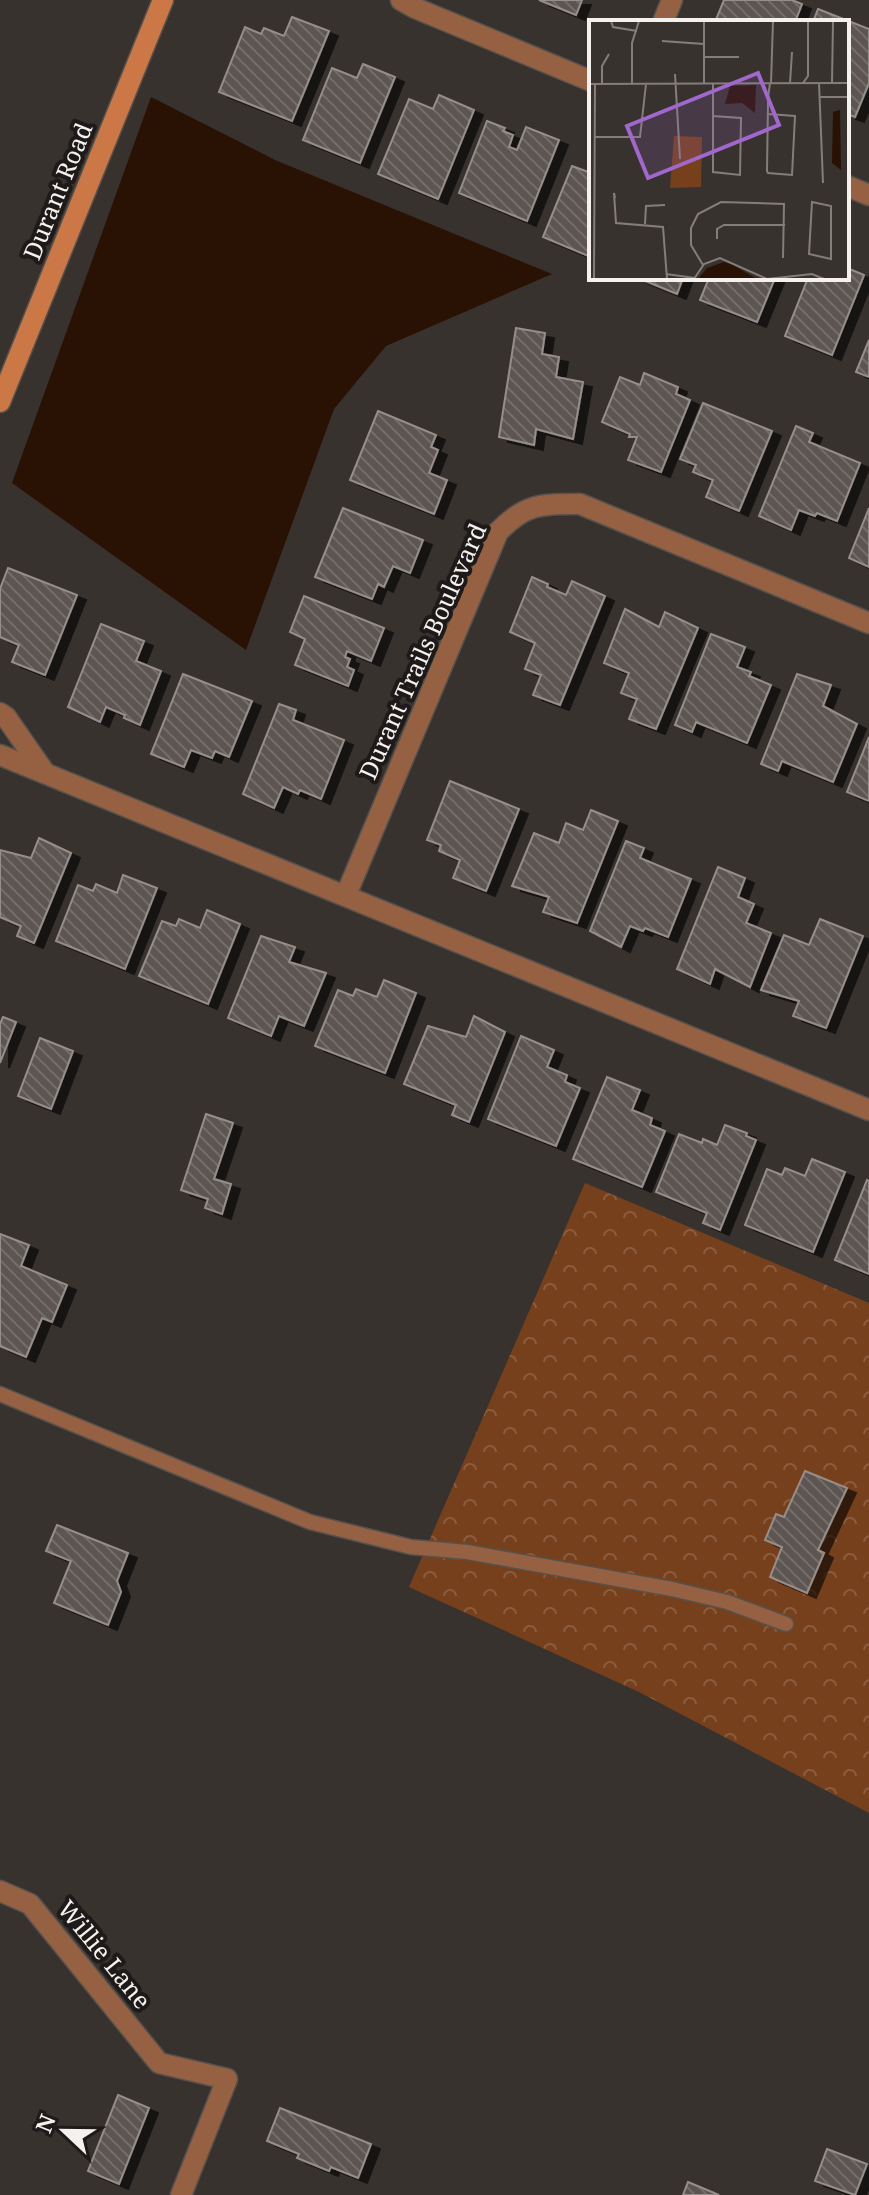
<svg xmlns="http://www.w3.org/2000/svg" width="869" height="2195" viewBox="0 0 869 2195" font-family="'Noto Serif',serif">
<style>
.forest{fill:url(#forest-crowns)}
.water{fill:#291103}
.building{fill:url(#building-back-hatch);stroke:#968e8a;stroke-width:2;filter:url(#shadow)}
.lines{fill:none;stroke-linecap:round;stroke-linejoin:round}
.lane-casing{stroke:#56514d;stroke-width:17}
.street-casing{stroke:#56514d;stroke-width:23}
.secondary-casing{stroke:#56514d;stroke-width:23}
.lane{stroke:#956142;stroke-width:14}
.street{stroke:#956142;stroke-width:20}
.secondary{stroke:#cb7846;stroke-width:20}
.labels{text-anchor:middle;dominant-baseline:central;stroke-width:8;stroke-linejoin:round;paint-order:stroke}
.street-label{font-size:24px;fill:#f5f1ef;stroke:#1d1a19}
.inset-road{fill:none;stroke:#847e7b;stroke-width:2}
.view{fill:#a067cd;fill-opacity:0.15;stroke:#a067cd;stroke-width:4}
.inset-edge{fill:none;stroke:#f5f1ef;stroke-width:4}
</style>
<defs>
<pattern id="forest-crowns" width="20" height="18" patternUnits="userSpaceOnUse" patternTransform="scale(2)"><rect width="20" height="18" fill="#77401d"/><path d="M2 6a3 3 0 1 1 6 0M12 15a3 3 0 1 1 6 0" fill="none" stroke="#8b5c3e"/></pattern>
<pattern id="building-back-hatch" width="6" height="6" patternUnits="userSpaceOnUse" patternTransform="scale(2)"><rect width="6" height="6" fill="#5b5551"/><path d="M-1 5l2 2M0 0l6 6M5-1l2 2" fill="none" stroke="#736e6a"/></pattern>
<filter id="shadow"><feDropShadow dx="9" dy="5" stdDeviation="0" flood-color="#0009"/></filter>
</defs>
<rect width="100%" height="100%" fill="#38322e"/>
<!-- forest -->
<polygon class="forest" points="585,1183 869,1303 869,1813 639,1692 409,1587"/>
<!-- water -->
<polygon class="water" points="151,97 275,160 552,274 386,346 334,409 246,650 12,483"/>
<!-- building -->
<g class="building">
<polygon points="539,0 582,0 576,15"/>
<polygon points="724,0 792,0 802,4 795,22 715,22"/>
<polygon points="818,9 869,29 869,83 855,117 847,114 847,22 813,22"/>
<polygon points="292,17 329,31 292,121 219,92 245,27 261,34 264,28 284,36"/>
<polygon points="363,64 395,77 360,163 303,140 332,68 357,78"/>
<polygon points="439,95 474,110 438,199 378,174 409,99 433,109"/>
<polygon points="487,121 505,128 503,131 513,135 509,147 517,150 526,127 559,140 527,221 459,193"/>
<polygon points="572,166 591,173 591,257 543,237"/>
<polygon points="847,268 864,275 832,355 785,336 808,278 847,278"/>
<polygon points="638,278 683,278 677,294"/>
<polygon points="709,278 775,278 757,322 700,300"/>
<polygon points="516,328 545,333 542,354 559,357 556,377 583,382 573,439 536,429 534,445 499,437"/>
<polygon points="869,340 869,377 856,372"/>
<polygon points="644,373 678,387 676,394 690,400 661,472 628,460 637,437 629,437 630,434 602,422 620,377 640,385"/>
<polygon points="703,403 772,431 739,511 706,497 713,480 693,472 696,465 680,459"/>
<polygon points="378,411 436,435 431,447 438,450 429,473 447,480 434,514 350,480"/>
<polygon points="796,426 813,433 809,442 860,463 837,521 817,513 815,516 799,510 791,530 759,516"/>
<polygon points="343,508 423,540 410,573 393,566 384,587 378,584 372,599 315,577"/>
<polygon points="869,508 869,567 849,558"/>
<polygon points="8,568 77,595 45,675 12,662 19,645 0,637 0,589"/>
<polygon points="532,577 548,584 547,587 566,595 572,581 605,596 560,705 533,695 541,675 525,669 535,643 510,632"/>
<polygon points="304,596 384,628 371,661 347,651 345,657 350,659 347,667 354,670 348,686 295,665 305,639 290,632"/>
<polygon points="625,609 659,627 665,612 698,628 656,729 629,719 637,699 621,693 629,673 604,663"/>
<polygon points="101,624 144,641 136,661 161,671 140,725 124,718 125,715 106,707 100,722 68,707"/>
<polygon points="711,634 745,647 737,667 751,672 749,676 771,685 747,743 696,722 692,732 675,725"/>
<polygon points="183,674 252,701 229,757 215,751 212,758 191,750 184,767 151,754"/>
<polygon points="797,674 831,685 823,706 857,724 833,782 782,761 778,771 761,764"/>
<polygon points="279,704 296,710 293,720 344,740 321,799 300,790 298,794 283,787 274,808 243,794"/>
<polygon points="869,737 869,801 847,792"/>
<polygon points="450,781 519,809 486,891 453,878 460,860 439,851 441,845 427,840"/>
<polygon points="591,810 618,821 577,923 543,912 549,897 512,886 534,833 559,843 566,823 583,830"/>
<polygon points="39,838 71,853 34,943 17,936 21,926 0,917 0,850 31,858"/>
<polygon points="626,841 644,848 640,858 691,879 668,937 645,928 643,931 630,926 621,947 590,931"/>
<polygon points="718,867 745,878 738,897 754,904 746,923 771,933 750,987 715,969 710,984 677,969"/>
<polygon points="123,875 157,888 125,969 56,941 78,885 93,891 96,884 117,893"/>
<polygon points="207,910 240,924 208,1004 139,976 162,921 176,926 179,919 200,928"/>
<polygon points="820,919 863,936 826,1028 793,1016 799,1001 761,990 784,935 809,945"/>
<polygon points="261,936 295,947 289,962 326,973 304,1026 279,1016 271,1036 228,1018"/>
<polygon points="384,980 416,993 385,1073 315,1046 338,990 353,996 356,989 377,997"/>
<polygon points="474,1016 505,1032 469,1122 452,1115 456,1105 404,1084 428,1026 466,1037"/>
<polygon points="3,1017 16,1022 0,1063 0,1024"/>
<polygon points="521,1036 554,1050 547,1067 567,1075 565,1082 580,1088 556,1146 488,1119"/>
<polygon points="40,1038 73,1051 51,1109 18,1096"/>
<polygon points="607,1077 640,1090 632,1110 652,1118 650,1125 665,1131 642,1187 573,1159"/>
<polygon points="206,1114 233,1123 214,1179 231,1184 222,1214 205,1208 208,1199 181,1190"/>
<polygon points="725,1125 747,1133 746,1136 756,1140 720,1230 703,1223 707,1213 656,1192 679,1134 702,1143 703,1139 717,1145"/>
<polygon points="812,1159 845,1172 813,1252 745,1225 767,1169 782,1175 785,1168 805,1176"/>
<polygon points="867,1180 869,1181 869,1274 835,1260"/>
<polygon points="0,1234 29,1245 21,1266 67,1285 52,1322 42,1318 26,1357 0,1346"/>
<polygon points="805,1471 847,1488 818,1550 824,1553 807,1593 770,1577 782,1547 765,1540 776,1514 784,1517"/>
<polygon points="57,1525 128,1553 117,1581 121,1592 108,1625 54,1603 71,1561 46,1551"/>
<polygon points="118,2095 149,2108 119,2184 88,2171"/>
<polygon points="280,2108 371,2144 358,2178 331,2167 329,2171 297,2158 299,2154 267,2141"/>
<polygon points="827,2149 867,2164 855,2195 815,2181"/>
<polygon points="688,2182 719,2195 683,2195"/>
</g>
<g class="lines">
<defs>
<polyline id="lane" points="0,1394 310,1522 411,1547 467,1552 672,1589 727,1602 786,1624"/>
<g id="street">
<polyline points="401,0 415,8 591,81"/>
<polyline points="663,22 672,0"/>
<polyline points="847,186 869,195"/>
<polyline points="0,713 6,717 45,773"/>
<polyline points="0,755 869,1110"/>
<path d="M346 895 498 532C526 503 541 504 580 504L869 623"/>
<polyline points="0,1891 30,1904 159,2063 227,2079 181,2195"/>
</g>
<polyline id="secondary" points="0,402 163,0"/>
</defs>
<!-- lane casing -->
<use href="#lane" class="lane-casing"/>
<!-- street casing -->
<use href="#street" class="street-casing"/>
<!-- secondary casing -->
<use href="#secondary" class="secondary-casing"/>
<!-- lane -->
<use href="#lane" class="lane"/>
<!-- street -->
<use href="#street" class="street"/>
<!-- secondary -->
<use href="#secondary" class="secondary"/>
</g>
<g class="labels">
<!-- street labels -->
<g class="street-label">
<text transform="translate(57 191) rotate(-68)">Durant Road</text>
<text transform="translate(422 651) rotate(-66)">Durant Trails Boulevard</text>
<text transform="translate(105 1954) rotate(51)">Willie Lane</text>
</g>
</g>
<!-- overview -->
<g transform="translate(589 20)">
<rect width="260" height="260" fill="#38322e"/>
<path d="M85 116 113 117 112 167 81 168Z" fill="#77401d"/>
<path d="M167 65 166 93 153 83 136 84 141 66ZM251 90 252 150 243 143 244 92ZM135 242 144 245 168 259H109L118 248Z" fill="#291103"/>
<path class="inset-road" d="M22 1 24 7 48 11M73 21 115 24M115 37H150M86 54 91 139M115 63V1M124 63V152L151 155 152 98 124 96M182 63 184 1M201 63 203 32M214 63 219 56V1M230 63 234 163M243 63 244 1M0 64 260 63M13 64V46L20 34M43 64V23L50 1M230 77H259M179 94 206 96 203 155 179 153 178 151 179 83V78L181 63M6 117H51L57 64M26 178 25 173 27 203 74 207 78 259M223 182 242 186V239L220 234ZM56 204 57 186 76 185M128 219V209L135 205H196M114 245 102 225V208L109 194 132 182 195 184 194 238M77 254 106 258M5 259 6 64M105 259 115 244 131 238 178 259 223 254 235 259"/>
<path class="view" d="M169 53 190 105 59 158 38 106Z"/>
<rect width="260" height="260" class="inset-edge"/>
</g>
<!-- north arrow -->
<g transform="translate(64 2131) rotate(292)" stroke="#1d1a19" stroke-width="6" paint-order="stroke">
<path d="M0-6L14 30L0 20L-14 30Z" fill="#f5f1ef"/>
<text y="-12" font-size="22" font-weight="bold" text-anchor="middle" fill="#f5f1ef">N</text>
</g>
</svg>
